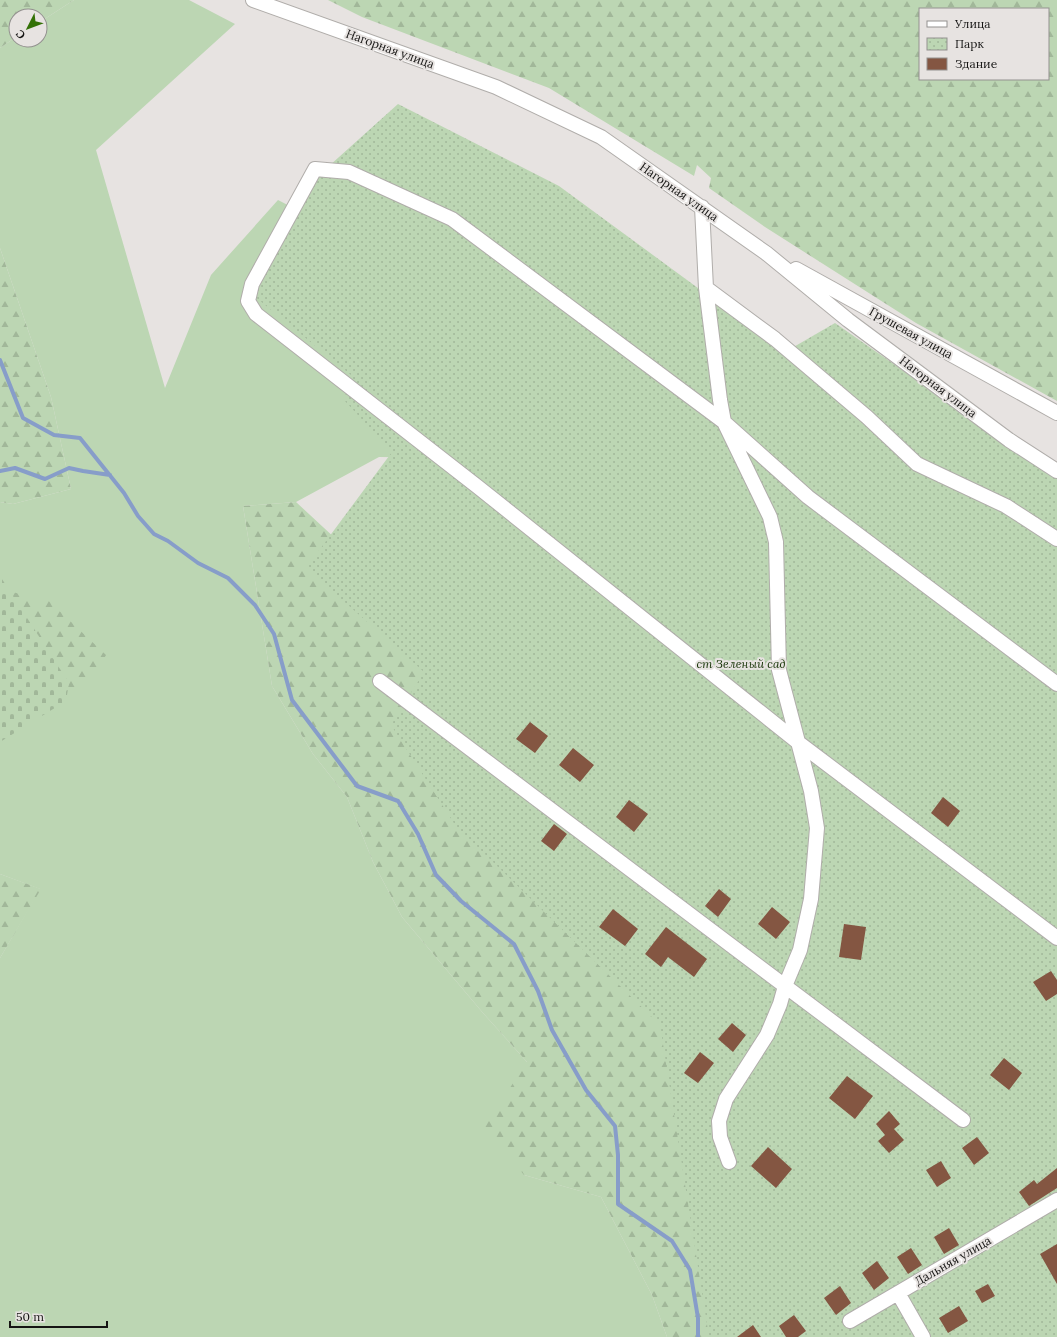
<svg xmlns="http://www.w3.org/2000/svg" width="1057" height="1337" viewBox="0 0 1057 1337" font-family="Lora,serif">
<defs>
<pattern id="forest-firs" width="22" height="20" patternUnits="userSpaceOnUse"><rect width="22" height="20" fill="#bcd6b3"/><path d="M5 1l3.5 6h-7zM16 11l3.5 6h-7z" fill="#a1b799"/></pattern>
<pattern id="cemetery-stones" width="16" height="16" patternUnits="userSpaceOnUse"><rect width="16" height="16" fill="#bcd6b3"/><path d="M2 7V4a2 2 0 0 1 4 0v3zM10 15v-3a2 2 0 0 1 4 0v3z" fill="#a1b799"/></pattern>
<pattern id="park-dots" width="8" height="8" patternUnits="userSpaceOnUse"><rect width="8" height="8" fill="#bcd6b3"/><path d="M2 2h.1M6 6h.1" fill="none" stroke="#a1b799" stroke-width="1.8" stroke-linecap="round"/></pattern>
</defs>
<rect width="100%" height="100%" fill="#e7e3e1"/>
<!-- grass -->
<path fill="#bcd6b3" d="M 74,0 L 189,0 L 235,24 L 96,150 L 165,388 L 211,275 L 278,200 L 348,236 L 462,458 L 379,457 L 296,502 L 243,506 L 272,686 L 313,754 L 347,797 L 373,862 L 402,917 L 483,1013 L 527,1062 L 524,1175 L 601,1197 L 652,1295 L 667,1337 L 0,1337 L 0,958 L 40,889 L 0,874 L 0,502 L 13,504 L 71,489 L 51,397 L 0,248 L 0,48 L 16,37 L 16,40 L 40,40 L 40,22 Z"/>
<!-- forest -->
<path fill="url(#forest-firs)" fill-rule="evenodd" d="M 0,0 L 74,0 L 40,22 L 40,16 L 16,16 L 16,37 L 0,48 Z
M 328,0 L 1057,0 L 1057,401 L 916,323 L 765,227 L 709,188 L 711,178 L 697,165 L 694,176 L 549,88 L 362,17 ZM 920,9 L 1048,9 L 1048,79 L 920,79 Z
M 0,248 L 51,397 L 71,489 L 13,504 L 0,502 Z
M 296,502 L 378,578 L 699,1026 L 728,1337 L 667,1337 L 652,1295 L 601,1197 L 524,1175 L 484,1127 L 527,1062 L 483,1013 L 402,917 L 373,862 L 347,797 L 313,754 L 272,686 L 243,506 Z
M 0,589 L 49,601 L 106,655 L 88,688 L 0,705 Z
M 0,874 L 41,889 L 0,958 Z"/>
<!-- cemetery -->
<path fill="url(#cemetery-stones)" d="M 0,576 L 69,683 L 66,701 L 0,742 Z"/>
<!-- park -->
<path fill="url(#park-dots)" d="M 398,104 L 559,186 L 785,352 L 835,323 L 1057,478 L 1057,1337 L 709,1337 L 660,1025 L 455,825 L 391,725 L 424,672 L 306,568 L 392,452 L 344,400 L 351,375 L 254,296 L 319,175 Z"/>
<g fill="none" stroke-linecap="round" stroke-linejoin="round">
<!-- stream -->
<path stroke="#879dc9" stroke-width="4" d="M 0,360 L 23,418 L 54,435 L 80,438 L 124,493 L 138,516 L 154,534 L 168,541 L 198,563 L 228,578 L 255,605 L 274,634 L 292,700 L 357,786 L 398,801 L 418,834 L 436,875 L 461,901 L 514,944 L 538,991 L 552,1030 L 586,1090 L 615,1126 L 618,1155 L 618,1204 L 672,1241 L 690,1270 L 698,1318 L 698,1337
M 0,471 L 15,468 L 45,479 L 69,468 L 83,471 L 110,475"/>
</g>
<!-- building -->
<path fill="#845642" d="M 530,722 L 548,736 L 535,753 L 516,739 Z
M 573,748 L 594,765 L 580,782 L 559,765 Z
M 943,797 L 960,811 L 948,827 L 931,813 Z
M 629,800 L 648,814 L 634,832 L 616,817 Z
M 554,824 L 567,834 L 554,851 L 541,841 Z
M 719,889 L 731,899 L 718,917 L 705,906 Z
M 772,907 L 790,922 L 776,939 L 758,924 Z
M 613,909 L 638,929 L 625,946 L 599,927 Z
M 844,924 L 866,927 L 861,960 L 839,957 Z
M 666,927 L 707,959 L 694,977 L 668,957 L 661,967 L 645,954 Z
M 1051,971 L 1057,980 L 1057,994 L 1046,1001 L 1033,982 Z
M 732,1023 L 746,1035 L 733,1052 L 718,1039 Z
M 700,1052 L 714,1063 L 698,1083 L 684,1073 Z
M 1004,1058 L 1022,1073 L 1009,1090 L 990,1075 Z
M 847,1076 L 873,1096 L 855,1119 L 829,1098 Z
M 889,1111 L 900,1124 L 894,1129 L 904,1140 L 889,1153 L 878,1141 L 885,1135 L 876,1124 Z
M 977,1137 L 989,1153 L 974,1165 L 962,1148 Z
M 768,1147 L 792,1169 L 776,1188 L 751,1166 Z
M 941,1161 L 951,1178 L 937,1187 L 926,1170 Z
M 1057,1168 L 1057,1188 L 1029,1206 L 1019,1192 L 1034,1180 L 1037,1184 Z
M 949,1228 L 959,1245 L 944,1254 L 934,1237 Z
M 1057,1244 L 1057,1284 L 1040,1254 Z
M 911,1248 L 922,1265 L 908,1274 L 897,1257 Z
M 877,1261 L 889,1278 L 874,1290 L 862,1273 Z
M 988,1284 L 995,1296 L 982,1303 L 975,1291 Z
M 840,1286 L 851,1303 L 836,1315 L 824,1298 Z
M 959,1306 L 968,1321 L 948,1333 L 939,1318 Z
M 794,1315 L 806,1331 L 798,1337 L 786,1337 L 779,1326 Z
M 753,1325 L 761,1337 L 737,1337 Z"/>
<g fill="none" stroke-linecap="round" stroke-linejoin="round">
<defs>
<path id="minor" d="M 253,0 L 496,87 L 601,137 L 766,253 L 848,320 L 1009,440 L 1057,471
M 702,207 L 706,288 L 720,400 L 724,422 L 770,517 L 776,542 L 779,670 L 811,791 L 817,828 L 811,899 L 800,950 L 785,986 L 780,1004 L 767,1035 L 726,1099 L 719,1121 L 720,1137 L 729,1162
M 796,269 L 1057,413
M 706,288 L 775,339 L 867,417 L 917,464 L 1006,506 L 1057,539
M 380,681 L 963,1120
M 1057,684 L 808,497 L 724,422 L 452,219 L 349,172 L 315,169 L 252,284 L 248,301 L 256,314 L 478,487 L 799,743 L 1057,938
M 898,1293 L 923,1337
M 850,1321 L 1057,1200"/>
</defs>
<!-- minor casing -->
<use href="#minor" stroke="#b0adaa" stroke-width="16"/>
<!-- minor -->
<use href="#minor" stroke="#fff" stroke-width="14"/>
</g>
<g text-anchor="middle" stroke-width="4" stroke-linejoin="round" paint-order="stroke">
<!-- street labels -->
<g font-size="12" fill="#161514" stroke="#e7e3e1">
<text transform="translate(390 49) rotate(20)" y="4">Нагорная улица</text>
<text transform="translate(679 192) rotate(35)" y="4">Нагорная улица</text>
<text transform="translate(911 333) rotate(29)" y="4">Грушевая улица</text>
<text transform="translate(938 387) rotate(37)" y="4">Нагорная улица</text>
<text transform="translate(953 1261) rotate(-30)" y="4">Дальняя улица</text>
</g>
<!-- park labels -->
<g font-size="12" font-style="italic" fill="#153305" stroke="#e7e3e1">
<text x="741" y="668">ст Зеленый сад</text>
</g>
</g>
<!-- legend -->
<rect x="919" y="8" width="130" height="72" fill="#e7e3e1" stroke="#93918f"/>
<rect x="927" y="21" width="20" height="6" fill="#ffffff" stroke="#93918f"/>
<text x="955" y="28" font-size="12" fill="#161514">Улица</text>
<rect x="927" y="38" width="20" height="12" fill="url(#park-dots)" stroke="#93918f"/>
<text x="955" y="48" font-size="12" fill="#161514">Парк</text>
<rect x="927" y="58" width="20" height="12" fill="#845642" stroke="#93918f"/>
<text x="955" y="68" font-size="12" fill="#161514">Здание</text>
<!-- north arrow -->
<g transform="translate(28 28) rotate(228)"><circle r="19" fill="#e7e3e1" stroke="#93918f"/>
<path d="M0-3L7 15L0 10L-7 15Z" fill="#337106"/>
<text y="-6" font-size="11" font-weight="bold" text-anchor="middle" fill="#161514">С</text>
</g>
<!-- scale -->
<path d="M10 1321v6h97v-6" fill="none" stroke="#161514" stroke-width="2"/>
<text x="16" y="1321" font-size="12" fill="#161514" stroke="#e7e3e1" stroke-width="3" paint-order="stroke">50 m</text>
</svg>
